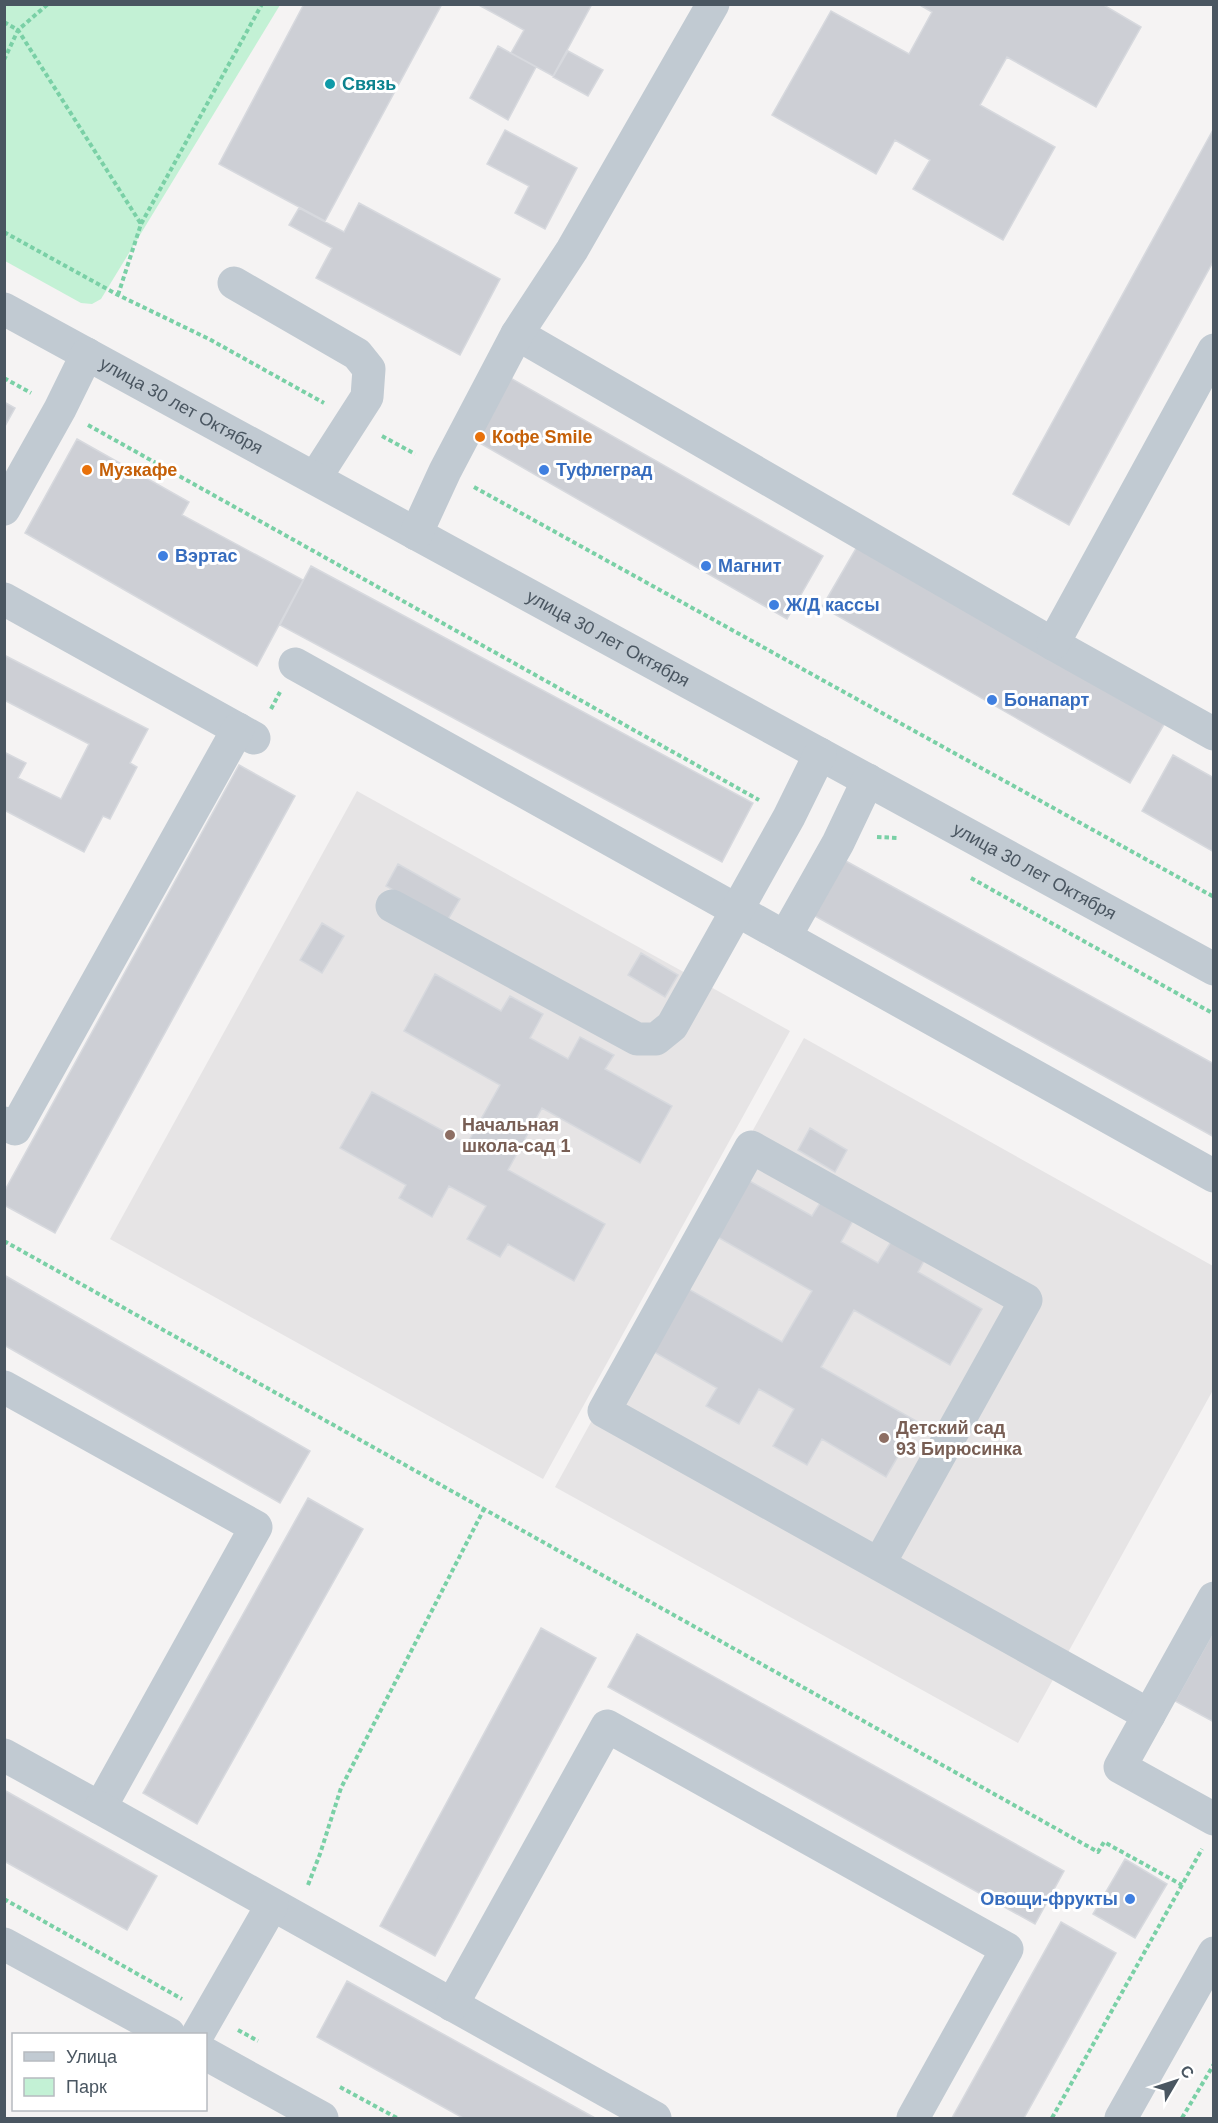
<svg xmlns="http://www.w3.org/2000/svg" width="1218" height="2123" viewBox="0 0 1218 2123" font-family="Arial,sans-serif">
<rect width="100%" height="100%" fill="#f5f3f3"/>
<!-- education -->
<path fill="#e6e4e5" d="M 357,791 L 790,1031 L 543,1479 L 110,1239 Z
M 804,1038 L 1213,1266 L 1213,1390 L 1018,1743 L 555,1487 Z"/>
<!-- green -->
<path fill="#c3f1d5" d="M 5,4 L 280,5 L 101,299 L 92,304 L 81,303 L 5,261 Z"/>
<!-- building -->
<path fill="#cdcfd5" stroke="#d7d9de" stroke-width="1.5" d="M 304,4 L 442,4 L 325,221 L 219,164 Z
M 477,4 L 592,4 L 553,76 L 511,53 L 524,30 Z
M 918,4 L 1102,4 L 1141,27 L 1096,107 L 1007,57 L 980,105 L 1055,147 L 1003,240 L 913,189 L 930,160 L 895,140 L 876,174 L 772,115 L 831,11 L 909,54 L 932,12 Z
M 498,46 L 536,67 L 508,120 L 470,98 Z
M 568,51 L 603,70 L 588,96 L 553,77 Z
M 1214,128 L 1214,260 L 1069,525 L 1013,494 Z
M 505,130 L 577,168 L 545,229 L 515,213 L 529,186 L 487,164 Z
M 359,203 L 500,279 L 460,355 L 316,278 L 332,248 L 289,225 L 299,208 L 344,232 Z
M 507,376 L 823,556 L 787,619 L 471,438 Z
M 4,402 L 15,408 L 4,428 Z
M 77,439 L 189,502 L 182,515 L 303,580 L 257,666 L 25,533 Z
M 858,545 L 1166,721 L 1130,783 L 822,607 Z
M 311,566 L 753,803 L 722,862 L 280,625 Z
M 4,655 L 148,729 L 130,763 L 137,767 L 110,819 L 103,816 L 84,852 L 4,810 L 4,752 L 26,763 L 18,778 L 61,799 L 89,744 L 4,700 Z
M 1173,755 L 1214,778 L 1214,852 L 1142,811 Z
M 239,765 L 295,796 L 55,1233 L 4,1205 L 4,1192 Z
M 844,860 L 1214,1064 L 1214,1137 L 813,915 Z
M 398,864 L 460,899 L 447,921 L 386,886 Z
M 322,923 L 344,936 L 322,973 L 300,960 Z
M 641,953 L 678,975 L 665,997 L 628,975 Z
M 435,974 L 501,1011 L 510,996 L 543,1014 L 530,1038 L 568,1059 L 580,1037 L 614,1055 L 605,1069 L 672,1106 L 640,1163 L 542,1108 L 508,1170 L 605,1224 L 574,1281 L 508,1244 L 500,1257 L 467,1239 L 486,1206 L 449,1186 L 432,1217 L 399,1198 L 406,1185 L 340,1148 L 372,1092 L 467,1144 L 500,1085 L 404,1031 Z
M 810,1128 L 847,1150 L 835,1172 L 798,1150 Z
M 746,1179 L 812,1216 L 823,1198 L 855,1217 L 841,1242 L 878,1263 L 892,1240 L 925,1259 L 918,1272 L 982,1309 L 950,1365 L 854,1310 L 821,1367 L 918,1422 L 886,1477 L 822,1439 L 807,1465 L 773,1446 L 794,1409 L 759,1389 L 739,1424 L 706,1406 L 717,1388 L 649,1349 L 685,1287 L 782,1342 L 812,1291 L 714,1235 Z
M 4,1275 L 310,1451 L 280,1503 L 4,1345 Z
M 308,1498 L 363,1529 L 197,1824 L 143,1793 Z
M 541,1628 L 596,1658 L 435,1956 L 380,1926 Z
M 1214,1631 L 1214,1722 L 1175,1701 Z
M 637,1634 L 1064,1871 L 1035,1924 L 608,1687 Z
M 4,1790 L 157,1876 L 127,1930 L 4,1861 Z
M 1125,1859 L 1167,1884 L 1135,1938 L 1093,1914 Z
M 1061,1922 L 1116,1953 L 1024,2118 L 952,2118 Z
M 347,1981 L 595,2118 L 463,2118 L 317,2037 Z"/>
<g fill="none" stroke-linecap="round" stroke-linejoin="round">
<!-- path -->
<path stroke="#7ad0a6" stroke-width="4" stroke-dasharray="4.5 3" stroke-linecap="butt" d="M 4,22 L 18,30 L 141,224
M 4,60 L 18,30 L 48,4
M 4,232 L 118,295 L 209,339 L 324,403
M 118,295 L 141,224 L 262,4
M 4,378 L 31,393
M 88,425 L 759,800
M 382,436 L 415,454
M 474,487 L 1214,897
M 271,709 L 280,692
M 877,837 L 899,838
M 971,878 L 1214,1014
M 4,1241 L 1098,1852 L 1104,1842 L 1182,1885
M 308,1885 L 320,1854 L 341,1788 L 484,1509
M 4,1899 L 182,1999
M 238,2030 L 258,2041
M 340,2087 L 397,2118
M 1052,2118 L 1202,1849
M 1182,2118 L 1214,2064"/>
<!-- minor -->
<g stroke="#c1cad2" stroke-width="33">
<path d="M 234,283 L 357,354 L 369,369 L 367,397 L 315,478"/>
<path id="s1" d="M 4,309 L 1214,969"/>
<path d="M 517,334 L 1053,644 L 1214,734"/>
<path d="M 4,509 L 60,409 L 87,354"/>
<path d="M 416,534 L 445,471 L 517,334 L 572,250 L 713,4"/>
<path d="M 4,599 L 254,738"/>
<path d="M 1053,644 L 1214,350"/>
<path d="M 295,664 L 1214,1176"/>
<path d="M 392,906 L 637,1039 L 656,1039 L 672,1026 L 789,817 L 820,754"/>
<path d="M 785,937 L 838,843 L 868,780"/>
<path d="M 4,1123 L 15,1129 L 238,729"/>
<path d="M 4,1387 L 256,1527 L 100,1808 L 4,1755"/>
<path d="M 879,1564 L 1026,1300 L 751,1147 L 604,1411 L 1149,1715"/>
<path d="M 1214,1598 L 1120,1767 L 1214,1819"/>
<path d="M 100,1808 L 655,2118"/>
<path d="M 4,1944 L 169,2034"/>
<path d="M 452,2005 L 607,1726 L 1007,1949 L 913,2118"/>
<path d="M 198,2034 L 272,1905"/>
<path d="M 206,2054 L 322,2118"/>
<path d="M 1121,2118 L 1214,1953"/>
</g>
</g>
<!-- markers -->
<circle fill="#0f9aa8" stroke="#fff" stroke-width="2" cx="330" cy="84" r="6"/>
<g fill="#e8710a" stroke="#fff" stroke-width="2">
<circle cx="480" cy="437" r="6"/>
<circle cx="87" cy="470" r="6"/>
</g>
<g fill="#3f7fe0" stroke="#fff" stroke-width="2">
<circle cx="544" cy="470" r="6"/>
<circle cx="163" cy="556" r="6"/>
<circle cx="706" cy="566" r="6"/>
<circle cx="774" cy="605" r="6"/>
<circle cx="992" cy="700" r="6"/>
<circle cx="1130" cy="1899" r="6"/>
</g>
<g fill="#8d6e63" stroke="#fff" stroke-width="2">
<circle cx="450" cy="1135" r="6"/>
<circle cx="884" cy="1438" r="6"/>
</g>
<g text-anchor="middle" stroke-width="6" stroke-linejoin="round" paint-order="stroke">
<!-- culture labels -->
<g font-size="18" font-weight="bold" fill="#0d838f" stroke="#fff" text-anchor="start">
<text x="342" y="90">Связь</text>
</g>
<!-- street labels -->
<g font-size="18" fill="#4a5661" stroke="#fff">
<text dy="6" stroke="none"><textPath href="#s1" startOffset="202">улица 30 лет Октября</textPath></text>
<text dy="6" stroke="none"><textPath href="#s1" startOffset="688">улица 30 лет Октября</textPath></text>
<text dy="6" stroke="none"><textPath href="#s1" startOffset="1174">улица 30 лет Октября</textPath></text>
</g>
<!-- food labels -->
<g font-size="18" font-weight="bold" fill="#c56008" stroke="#fff" text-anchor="start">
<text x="492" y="443">Кофе Smile</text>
<text x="99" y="476">Музкафе</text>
</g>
<!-- shop labels -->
<g font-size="18" font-weight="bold" fill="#366cbe" stroke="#fff" text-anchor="start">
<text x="556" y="476">Туфлеград</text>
<text x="175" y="562">Вэртас</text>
<text x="718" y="572">Магнит</text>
<text x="786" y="611">Ж/Д кассы</text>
<text x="1004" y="706">Бонапарт</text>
<text x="1118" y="1905" text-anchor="end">Овощи-фрукты</text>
</g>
<!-- education labels -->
<g font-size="18" font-weight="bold" fill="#785e54" stroke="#fff" text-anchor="start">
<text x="462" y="1131">Начальная<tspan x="462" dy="21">школа-сад 1</tspan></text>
<text x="896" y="1434">Детский сад<tspan x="896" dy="21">93 Бирюсинка</tspan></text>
</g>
</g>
<!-- border -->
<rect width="1218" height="2123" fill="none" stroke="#4a5661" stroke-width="12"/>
<!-- legend -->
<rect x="12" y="2033" width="195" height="78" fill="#ffffff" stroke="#b7bbc0" stroke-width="1.5"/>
<rect x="24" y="2052" width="30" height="9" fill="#c1cad2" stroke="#b7bbc0" stroke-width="1.5"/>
<text x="66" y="2063" font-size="18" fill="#4a5661">Улица</text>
<rect x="24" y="2078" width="30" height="18" fill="#c3f1d5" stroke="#b7bbc0" stroke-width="1.5"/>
<text x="66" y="2093" font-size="18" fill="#4a5661">Парк</text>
<!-- north arrow -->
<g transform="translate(1176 2081) rotate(51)" stroke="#ffffff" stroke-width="4.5" paint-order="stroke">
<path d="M0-4.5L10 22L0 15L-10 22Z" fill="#4a5661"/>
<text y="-9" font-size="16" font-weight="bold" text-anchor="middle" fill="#4a5661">С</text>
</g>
</svg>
